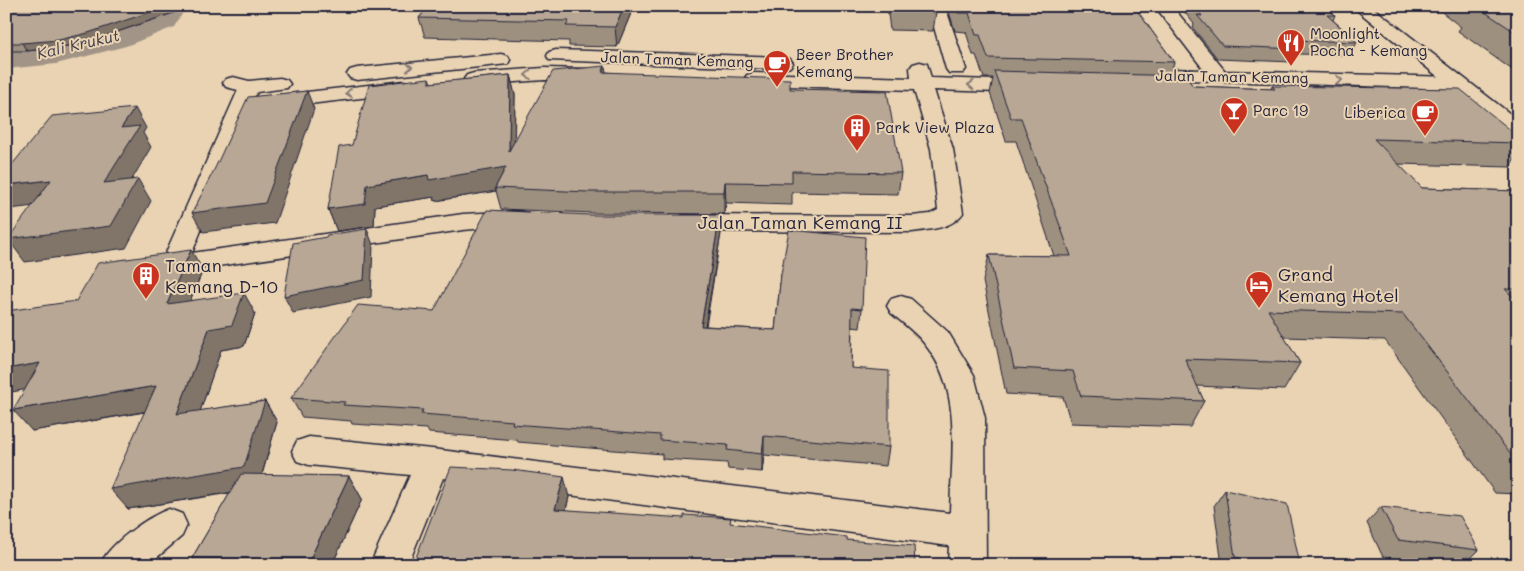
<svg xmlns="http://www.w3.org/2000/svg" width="1524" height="571" viewBox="0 0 1524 571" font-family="Mali,sans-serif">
<rect width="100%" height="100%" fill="#e9d3b2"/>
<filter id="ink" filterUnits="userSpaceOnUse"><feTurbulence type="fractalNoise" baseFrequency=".02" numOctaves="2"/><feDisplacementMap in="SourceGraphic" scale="10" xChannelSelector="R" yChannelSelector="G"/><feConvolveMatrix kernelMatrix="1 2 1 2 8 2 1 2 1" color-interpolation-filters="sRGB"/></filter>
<g filter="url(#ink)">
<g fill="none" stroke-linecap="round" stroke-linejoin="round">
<!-- river -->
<path fill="#a29487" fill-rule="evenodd" d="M 152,6 L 187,6 L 174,27 L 126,46 L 56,64 L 6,69 L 6,45 L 56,40 L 100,30 L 148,11 Z"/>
<defs>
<path id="street" d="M 928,6 L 945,6 L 966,69 L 963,73 L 949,73 L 946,69 Z
M 1155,6 L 1172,6 L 1225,71 L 1454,77 L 1461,79 L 1464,83 L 1461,87 L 1454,89 L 1126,78 L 1123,74 L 1126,70 L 1133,68 L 1204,70 Z
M 556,50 L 783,57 L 790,59 L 793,63 L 790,67 L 783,69 L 549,60 L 547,56 L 549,52 Z
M 501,54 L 508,56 L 510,60 L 508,64 L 357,80 L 350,78 L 347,74 L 350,70 L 357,68 Z
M 920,62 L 927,64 L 931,78 L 1028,81 L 1035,83 L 1038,87 L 1035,91 L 1028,93 L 934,90 L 953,149 L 963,213 C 952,229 930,229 912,232 L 684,231 L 675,228 L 671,223 L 675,218 L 684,215 L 912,216 L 930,214 L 938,210 L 931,149 L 914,90 L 754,85 L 747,83 L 744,79 L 747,75 L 754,73 L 911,78 L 910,68 L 913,64 Z
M 544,68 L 588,69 L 595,71 L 598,75 L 595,79 L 588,81 L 544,80 L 474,85 L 467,83 L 464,79 L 467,75 L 474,73 Z
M 233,77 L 249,81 L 280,78 L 287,80 L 290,84 L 287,88 L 257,92 L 254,98 L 404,81 L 411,83 L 414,87 L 411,91 L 404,93 L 249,111 L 192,253 L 463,214 L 519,211 L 528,213 L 531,218 L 528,223 L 519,225 L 463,230 L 191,270 L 172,267 L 164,257 L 238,90 L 226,87 L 223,83 L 226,79 Z
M 901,296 L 911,299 L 948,332 L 974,375 L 985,418 L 986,565 L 948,565 L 949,546 L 443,478 L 408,565 L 370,565 L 410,475 L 309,465 L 297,461 L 292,451 L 297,441 L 309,437 L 432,449 L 950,513 C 951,459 963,393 927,347 C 918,334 903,323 891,313 L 887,306 L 891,299 Z
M 169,509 L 182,514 L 187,525 L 182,536 L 148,565 L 100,565 C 109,544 147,517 169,509 Z"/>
<path id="secondary" d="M 1352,6 L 1371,6 L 1518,120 L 1518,137 L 1510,136 Z"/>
</defs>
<!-- street casing -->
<use href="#street" stroke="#22223b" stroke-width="3"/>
<!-- secondary casing -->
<use href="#secondary" stroke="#22223b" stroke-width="3"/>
<!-- street -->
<use href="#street" fill="#e9d3b2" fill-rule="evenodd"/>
<!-- secondary -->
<use href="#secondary" fill="#e9d3b2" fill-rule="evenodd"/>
</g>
<!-- wall -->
<path fill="#9d907f" stroke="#22223b" d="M 13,6 L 191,6 L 191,7 L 93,40 L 63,47 L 27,51 L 6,51 L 6,10 L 9,10 Z
M 429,6 L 634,6 L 617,47 L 569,46 L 569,41 L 425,37 L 419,18 Z
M 887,6 L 934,6 L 936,12 L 933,31 L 890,30 Z
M 947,6 L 1134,6 L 1174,62 L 1170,76 L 1193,86 L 1271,89 L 1272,86 L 1518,136 L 1518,155 L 1510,167 L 1398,164 L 1422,188 L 1518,191 L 1518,494 L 1495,493 L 1385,340 L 1284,337 L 1300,363 L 1284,390 L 1197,386 L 1204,401 L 1190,427 L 1071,423 L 1063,397 L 1006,394 L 983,281 L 989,255 L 1054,256 L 1016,141 L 1006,141 L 990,93 L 993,78 L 984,78 L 976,55 L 973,55 L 966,32 L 955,31 Z
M 1180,6 L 1325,6 L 1335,15 L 1333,20 L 1357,42 L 1351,55 L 1296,54 L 1292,62 L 1218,59 L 1193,28 L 1194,24 Z
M 1434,6 L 1518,6 L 1518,74 L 1458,31 L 1461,27 Z
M 606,72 L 790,89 L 901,173 L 898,194 L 792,192 L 792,205 L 726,203 L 724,214 L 593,213 L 501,209 L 496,191 L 435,201 L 434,197 L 375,206 L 374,226 L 337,231 L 328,209 L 352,145 L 429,78 L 431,83 L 510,75 L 515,95 L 514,142 Z
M 721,233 L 706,326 L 775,330 L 781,274 L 862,309 L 860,328 L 852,327 L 851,368 L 889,447 L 886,466 L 764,455 L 762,472 L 728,469 L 727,463 L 662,459 L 662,454 L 518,442 L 517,440 L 429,433 L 427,429 L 352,424 L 351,421 L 302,417 L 291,398 L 434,311 Z
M 203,270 L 190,300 L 255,313 L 244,346 L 221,350 L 200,411 L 265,401 L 277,422 L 262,475 L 349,476 L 362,499 L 332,565 L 198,565 L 192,558 L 230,493 L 128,509 L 145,412 L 32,431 L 25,390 L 76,301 Z
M 1225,490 L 1300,565 L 1222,565 L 1214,506 Z
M 569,497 L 566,510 L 731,524 L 847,540 L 915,565 L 413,565 Z
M 1381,507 L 1479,550 L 1464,565 L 1451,565 L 1383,557 L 1367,523 Z"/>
<!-- shaded-wall -->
<path fill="#807568" stroke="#22223b" d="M 168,6 L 191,7 L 93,40 L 63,47 L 27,51 L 22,43 Z
M 624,6 L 634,6 L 617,47 L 615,27 Z
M 605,66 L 608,85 L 602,72 Z
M 510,75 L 515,95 L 514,172 L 509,151 Z
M 307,91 L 314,109 L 275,223 L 203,232 L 192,213 Z
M 135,108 L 146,128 L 143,133 L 151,147 L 117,205 L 104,183 L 121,128 Z
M 506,167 L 495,188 L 496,191 L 435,201 L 434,197 L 375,206 L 374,226 L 337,231 L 328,209 L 367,185 L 428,175 Z
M 138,179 L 151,201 L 126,248 L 25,262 L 8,239 Z
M 51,180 L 66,202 L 10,209 L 6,203 L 6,185 Z
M 725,182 L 726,203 L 724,214 L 724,192 Z
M 720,215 L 721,233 L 702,344 L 701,326 Z
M 367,229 L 373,245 L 371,297 L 293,313 L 284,296 Z
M 191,250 L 203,270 L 180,325 L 167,304 Z
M 244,293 L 255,313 L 244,346 L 221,350 L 192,435 L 177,414 L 209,329 Z
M 40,363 L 57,384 L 6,393 L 6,369 Z
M 156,386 L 171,407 L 32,431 L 13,410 Z
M 265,401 L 277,422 L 258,488 L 128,509 L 110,489 Z
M 764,436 L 764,455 L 762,472 L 762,454 Z
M 349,476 L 362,499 L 332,565 L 314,565 L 310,559 Z
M 564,477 L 569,497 L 561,529 L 555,509 Z"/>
<!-- building -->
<path fill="#b7a794" stroke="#22223b" d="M 13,6 L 168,6 L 88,33 L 59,40 L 22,43 L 6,43 L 6,10 L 9,10 Z
M 429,6 L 624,6 L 615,27 L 566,26 L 569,21 L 419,18 Z
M 891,6 L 934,6 L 936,12 L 892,11 Z
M 956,6 L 1134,6 L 1174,62 L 988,58 L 980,35 L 976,35 L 969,13 L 958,13 Z
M 1195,6 L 1325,6 L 1335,15 L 1327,15 L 1357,42 L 1290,40 L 1299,49 L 1223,46 L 1197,15 L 1202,16 Z
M 1476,6 L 1518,6 L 1518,34 Z
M 605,66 L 602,72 L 790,79 L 790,89 L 887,91 L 901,173 L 792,171 L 792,183 L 725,182 L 724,192 L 589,192 L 495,188 L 506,167 L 429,180 L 428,175 L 367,185 L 365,204 L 328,209 L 339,147 L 352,145 L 369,85 L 429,78 L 429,83 L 510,75 L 509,151 L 553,71 Z
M 994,71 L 1186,76 L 1193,86 L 1275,89 L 1272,86 L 1460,89 L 1518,136 L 1518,143 L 1374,139 L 1422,188 L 1518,191 L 1518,289 L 1505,289 L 1518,302 L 1518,464 L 1403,314 L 1268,310 L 1300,363 L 1185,359 L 1204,401 L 1081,396 L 1073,371 L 1014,368 L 989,255 L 1071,256 L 1021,118 L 1011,118 Z
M 307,91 L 265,203 L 192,213 L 216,166 L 248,97 Z
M 135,108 L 121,128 L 140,126 L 104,183 L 138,179 L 111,226 L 8,239 L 51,180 L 6,185 L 6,172 L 52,116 Z
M 487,210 L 590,215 L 720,215 L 701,326 L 775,330 L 781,274 L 789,230 L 865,237 L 862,309 L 852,308 L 851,368 L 889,371 L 889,447 L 764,436 L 762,454 L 727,450 L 728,445 L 660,440 L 660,435 L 512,424 L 513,421 L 421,414 L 423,410 L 343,405 L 345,402 L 291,398 L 358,305 L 434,311 Z
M 367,229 L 364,280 L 284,296 L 293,243 L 326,237 L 327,235 Z
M 191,250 L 167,304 L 244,293 L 232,325 L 209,329 L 177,414 L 265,401 L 244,467 L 110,489 L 156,386 L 13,410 L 40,363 L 6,369 L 6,311 L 76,301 L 98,263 Z
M 451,467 L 512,470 L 564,477 L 555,509 L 684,518 L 684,515 L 731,518 L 730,523 L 847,537 L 847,540 L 914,546 L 915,565 L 591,565 L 541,561 L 540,565 L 413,565 Z
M 241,474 L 349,476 L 310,559 L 192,558 Z
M 1225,490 L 1287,504 L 1300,565 L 1266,565 L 1235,557 Z
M 1381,507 L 1460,516 L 1479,550 L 1398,540 Z"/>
<!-- one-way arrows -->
<defs><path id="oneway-chevron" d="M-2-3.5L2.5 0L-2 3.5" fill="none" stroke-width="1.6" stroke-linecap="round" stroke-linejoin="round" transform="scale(1.25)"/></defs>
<g stroke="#867a76">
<use href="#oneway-chevron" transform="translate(409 67) rotate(-5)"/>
<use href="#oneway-chevron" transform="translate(528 75) rotate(177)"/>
<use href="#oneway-chevron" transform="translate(1339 80) rotate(1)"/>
<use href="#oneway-chevron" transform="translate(971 85) rotate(-178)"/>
<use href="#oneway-chevron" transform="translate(349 93) rotate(174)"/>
</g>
</g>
<!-- icons -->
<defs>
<symbol id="restaurant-pin" viewBox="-11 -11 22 30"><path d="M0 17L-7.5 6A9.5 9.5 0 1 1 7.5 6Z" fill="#c8321e" stroke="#e9d3b2"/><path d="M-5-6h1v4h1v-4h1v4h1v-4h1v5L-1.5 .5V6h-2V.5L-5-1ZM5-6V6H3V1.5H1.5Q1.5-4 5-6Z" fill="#fff"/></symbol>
<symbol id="cafe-pin" viewBox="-11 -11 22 30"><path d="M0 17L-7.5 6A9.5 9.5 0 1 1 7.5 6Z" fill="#c8321e" stroke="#e9d3b2"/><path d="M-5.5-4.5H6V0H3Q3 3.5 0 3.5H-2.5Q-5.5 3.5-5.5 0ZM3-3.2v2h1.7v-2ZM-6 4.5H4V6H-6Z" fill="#fff"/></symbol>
<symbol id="bar-pin" viewBox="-11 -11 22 30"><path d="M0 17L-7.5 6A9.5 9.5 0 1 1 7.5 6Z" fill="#c8321e" stroke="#e9d3b2"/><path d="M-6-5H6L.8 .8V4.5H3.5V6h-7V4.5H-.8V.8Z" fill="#fff"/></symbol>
<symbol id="building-pin" viewBox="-11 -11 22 30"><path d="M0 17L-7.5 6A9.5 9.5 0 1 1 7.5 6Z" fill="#c8321e" stroke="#e9d3b2"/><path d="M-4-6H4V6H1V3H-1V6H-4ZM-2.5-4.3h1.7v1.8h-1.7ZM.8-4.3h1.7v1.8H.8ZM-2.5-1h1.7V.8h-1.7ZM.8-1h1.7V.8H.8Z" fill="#fff"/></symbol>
<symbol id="hotel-pin" viewBox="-11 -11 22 30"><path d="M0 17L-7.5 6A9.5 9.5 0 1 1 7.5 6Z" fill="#c8321e" stroke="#e9d3b2"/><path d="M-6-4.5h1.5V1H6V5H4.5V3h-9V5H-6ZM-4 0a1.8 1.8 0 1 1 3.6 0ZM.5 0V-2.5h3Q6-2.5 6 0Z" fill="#fff"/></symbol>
</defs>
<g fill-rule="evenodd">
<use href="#restaurant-pin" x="1275" y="27" width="32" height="43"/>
<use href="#cafe-pin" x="761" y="48" width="32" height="43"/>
<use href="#bar-pin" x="1218" y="95" width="32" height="43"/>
<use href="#cafe-pin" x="1409" y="97" width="32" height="43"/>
<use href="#building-pin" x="841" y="112" width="32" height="43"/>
<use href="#building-pin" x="130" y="260" width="32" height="43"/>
<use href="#hotel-pin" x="1243" y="269" width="32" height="43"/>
</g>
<g text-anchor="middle" stroke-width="4" stroke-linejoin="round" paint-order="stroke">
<!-- far-poi labels -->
<g font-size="15" fill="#22223b" stroke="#e9d3b2" text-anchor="start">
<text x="1310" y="39">Moonlight<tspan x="1310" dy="17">Pocha - Kemang</tspan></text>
<text x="796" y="60">Beer Brother<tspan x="796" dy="17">Kemang</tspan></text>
<text x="1253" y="116">Parc 19</text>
<text x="1406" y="118" text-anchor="end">Liberica</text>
<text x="876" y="133">Park View Plaza</text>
</g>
<!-- far-street labels -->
<g font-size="15" fill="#22223b" stroke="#e9d3b2">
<text transform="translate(677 60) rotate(2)" y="5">Jalan Taman Kemang</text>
<text transform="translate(1232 77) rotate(1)" y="5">Jalan Taman Kemang</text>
</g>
<!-- far-water labels -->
<g font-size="16" font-style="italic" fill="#423e4e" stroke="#e9d3b2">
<text transform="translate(78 44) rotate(-13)" y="6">Kali Krukut</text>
</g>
<!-- street labels -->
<g font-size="18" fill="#22223b" stroke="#e9d3b2">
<text x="800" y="229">Jalan Taman Kemang II</text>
</g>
<!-- poi labels -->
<g font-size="18" fill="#22223b" stroke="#e9d3b2" text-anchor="start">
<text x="165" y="272">Taman<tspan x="165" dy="21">Kemang D-10</tspan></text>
<text x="1278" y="281">Grand<tspan x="1278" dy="21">Kemang Hotel</tspan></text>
</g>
</g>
<!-- margin -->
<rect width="1524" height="571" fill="none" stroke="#e9d3b2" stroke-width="25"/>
<rect x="12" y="12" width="1499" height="546" fill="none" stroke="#22223b" stroke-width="2" filter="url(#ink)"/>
</svg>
